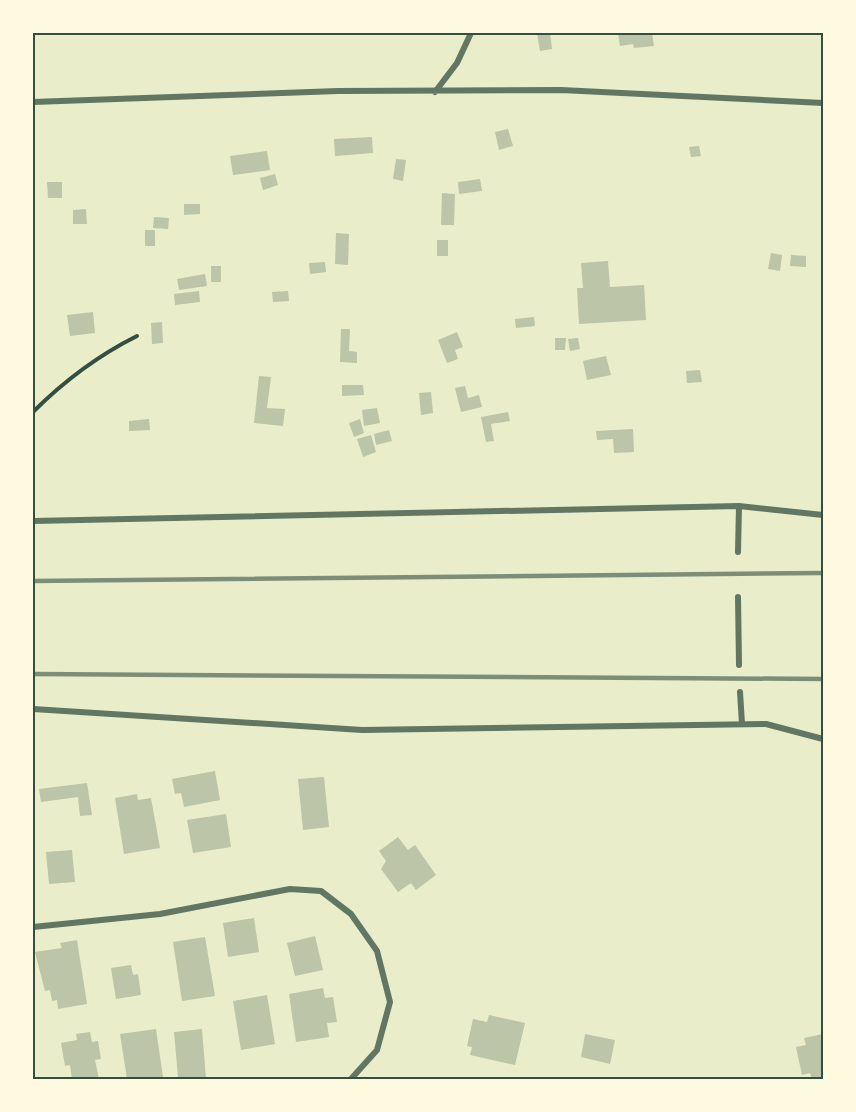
<svg xmlns="http://www.w3.org/2000/svg" width="856" height="1112" viewBox="0 0 856 1112" font-family="'Times New Roman',serif">
<rect width="100%" height="100%" fill="#e9edc9"/>
<!-- building -->
<path fill="#bcc5a7" d="M 537,33 L 550,33 L 552,49 L 540,51 Z
M 618,33 L 652,33 L 654,46 L 634,48 L 633,44 L 620,46 Z
M 508,129 L 513,146 L 499,150 L 495,132 Z
M 372,137 L 373,153 L 335,156 L 334,139 Z
M 699,146 L 701,156 L 691,157 L 689,147 Z
M 267,151 L 270,170 L 233,175 L 230,156 Z
M 396,159 L 406,160 L 403,181 L 393,179 Z
M 275,174 L 278,185 L 263,190 L 260,178 Z
M 480,179 L 482,191 L 459,194 L 458,182 Z
M 47,182 L 62,182 L 62,198 L 48,198 Z
M 442,193 L 455,194 L 454,225 L 441,225 Z
M 184,204 L 200,204 L 200,214 L 184,215 Z
M 86,209 L 87,224 L 73,224 L 73,210 Z
M 154,217 L 169,218 L 168,229 L 153,228 Z
M 145,230 L 155,230 L 155,246 L 145,246 Z
M 336,233 L 349,234 L 348,265 L 335,264 Z
M 437,240 L 448,240 L 448,256 L 437,256 Z
M 771,253 L 782,255 L 780,271 L 768,269 Z
M 791,255 L 806,256 L 806,267 L 790,266 Z
M 608,261 L 610,287 L 644,285 L 646,320 L 579,324 L 577,288 L 583,288 L 581,263 Z
M 325,262 L 326,272 L 310,274 L 309,263 Z
M 211,266 L 221,266 L 221,282 L 211,282 Z
M 205,274 L 207,286 L 179,290 L 177,279 Z
M 199,291 L 200,302 L 175,305 L 174,294 Z
M 288,291 L 289,301 L 273,302 L 272,292 Z
M 93,312 L 95,333 L 70,336 L 67,315 Z
M 534,317 L 535,326 L 516,328 L 515,319 Z
M 162,322 L 163,343 L 152,344 L 151,323 Z
M 341,329 L 350,329 L 349,351 L 357,352 L 357,363 L 340,362 Z
M 457,332 L 463,347 L 455,350 L 458,359 L 447,363 L 438,340 Z
M 555,338 L 566,338 L 565,350 L 555,350 Z
M 578,338 L 580,349 L 570,351 L 568,339 Z
M 606,356 L 611,375 L 587,380 L 583,361 Z
M 700,370 L 702,382 L 687,383 L 686,371 Z
M 259,376 L 271,377 L 267,408 L 285,409 L 283,426 L 254,423 Z
M 342,385 L 363,385 L 364,395 L 342,396 Z
M 465,386 L 468,398 L 479,395 L 482,407 L 461,412 L 455,388 Z
M 431,392 L 433,413 L 421,415 L 419,393 Z
M 377,408 L 380,423 L 364,426 L 362,410 Z
M 508,412 L 510,421 L 491,424 L 494,441 L 486,442 L 481,417 Z
M 149,419 L 150,430 L 129,431 L 129,421 Z
M 360,419 L 364,433 L 354,437 L 349,423 Z
M 633,429 L 634,452 L 614,453 L 613,439 L 597,440 L 596,431 Z
M 389,430 L 392,441 L 376,445 L 374,434 Z
M 371,435 L 376,452 L 363,457 L 357,439 Z
M 215,771 L 220,800 L 184,807 L 181,793 L 175,794 L 172,779 Z
M 324,777 L 329,827 L 303,830 L 298,779 Z
M 87,783 L 92,815 L 80,816 L 78,797 L 41,802 L 39,789 Z
M 137,794 L 138,800 L 151,798 L 160,848 L 124,854 L 115,798 Z
M 226,814 L 231,847 L 193,853 L 187,820 Z
M 398,837 L 408,850 L 415,845 L 436,875 L 416,890 L 411,883 L 398,892 L 381,869 L 386,861 L 379,851 Z
M 72,850 L 75,882 L 49,884 L 46,852 Z
M 254,918 L 259,952 L 228,957 L 223,923 Z
M 315,936 L 323,970 L 295,976 L 287,943 Z
M 205,937 L 215,996 L 182,1001 L 173,942 Z
M 77,940 L 87,1004 L 58,1009 L 57,1000 L 52,1001 L 50,990 L 45,991 L 35,952 L 62,948 L 60,943 Z
M 131,965 L 133,975 L 138,974 L 141,995 L 116,999 L 111,968 Z
M 323,988 L 325,998 L 333,997 L 337,1022 L 327,1023 L 329,1037 L 296,1042 L 289,994 Z
M 267,995 L 275,1044 L 241,1050 L 233,1001 Z
M 489,1015 L 525,1023 L 515,1065 L 470,1055 L 472,1047 L 467,1046 L 473,1019 L 487,1022 Z
M 156,1029 L 163,1077 L 127,1079 L 120,1034 Z
M 202,1029 L 206,1079 L 178,1077 L 174,1032 Z
M 90,1032 L 92,1042 L 98,1041 L 101,1059 L 95,1060 L 99,1079 L 72,1079 L 70,1065 L 65,1066 L 61,1043 L 77,1040 L 76,1034 Z
M 585,1034 L 615,1040 L 610,1064 L 581,1057 Z
M 823,1034 L 823,1079 L 812,1079 L 810,1073 L 802,1075 L 796,1047 L 806,1045 L 804,1038 Z"/>
<g fill="none" stroke-linecap="round" stroke-linejoin="round">
<!-- path -->
<path stroke="#344e41" stroke-width="4" d="M 33,412 C 65,380 97,356 137,336"/>
<!-- minor -->
<path stroke="#617663" stroke-width="6" d="M 435,92 L 457,63 L 471,33
M 33,102 L 338,91 L 561,90 L 823,103
M 33,521 L 739,506 L 823,515
M 738,552 L 739,506
M 738,597 L 739,665
M 740,692 L 742,724
M 33,709 L 362,730 L 766,724 L 823,739
M 33,927 L 160,914 L 290,889 L 321,891 L 351,914 L 377,951 L 390,1002 L 377,1050 L 351,1079"/>
<!-- rail -->
<path stroke="#7c8e77" stroke-width="4.5" d="M 33,581 L 823,573
M 33,674 L 823,679"/>
</g>
<!-- border -->
<rect width="856" height="1112" fill="none" stroke="#fefae0" stroke-width="69"/>
<rect x="34" y="34" width="788" height="1044" fill="none" stroke="#344e41" stroke-width="2"/>
</svg>
